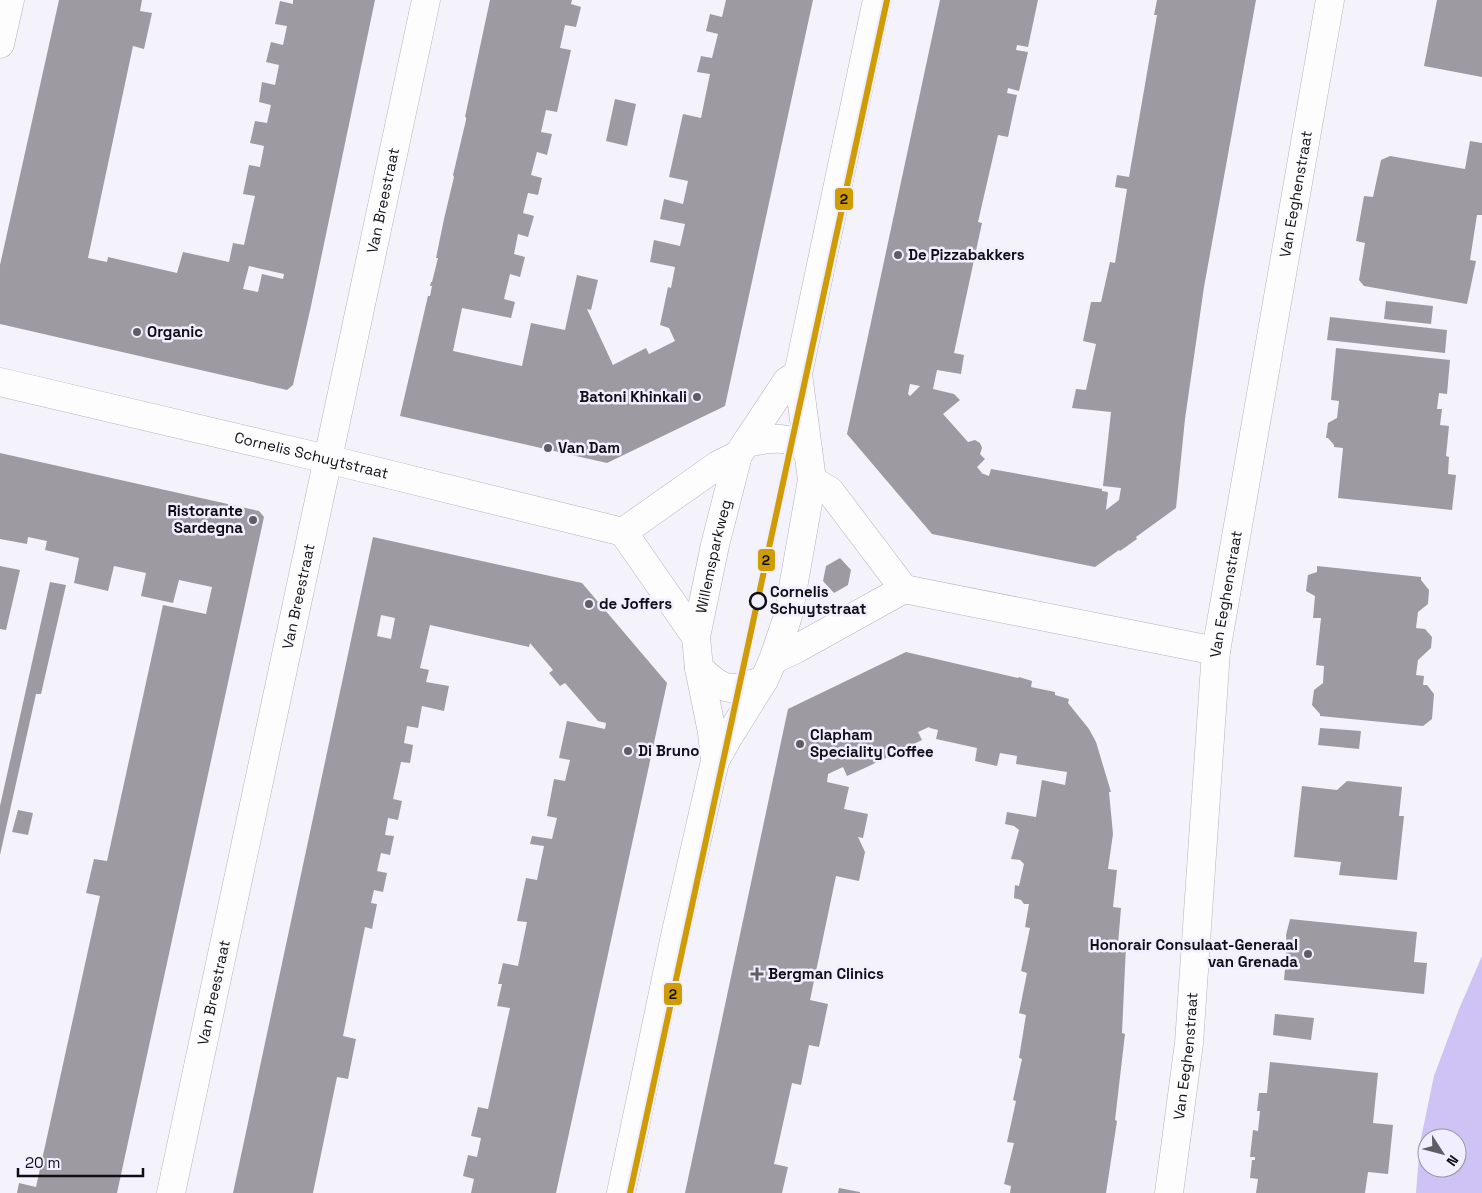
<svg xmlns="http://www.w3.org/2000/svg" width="1482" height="1193" viewBox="0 0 1482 1193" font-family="'Space Grotesk',sans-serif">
<rect width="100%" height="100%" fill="#f4f2fb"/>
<!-- forest -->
<path fill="#cfc2f4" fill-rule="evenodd" d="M 1482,956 L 1482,1193 L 1416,1193 L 1420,1143 L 1434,1076 L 1459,1009 ZM 1427,1138 L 1457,1138 L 1457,1168 L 1427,1168 Z"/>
<!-- building -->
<path fill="#9d9ba1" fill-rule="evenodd" d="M 59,0 L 142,0 L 140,11 L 152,13 L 144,49 L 133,46 L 88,258 L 107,262 L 108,257 L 177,273 L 183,252 L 229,262 L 233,243 L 244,245 L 255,196 L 243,194 L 249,165 L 260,167 L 264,146 L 250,143 L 255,121 L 267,123 L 271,105 L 259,102 L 262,82 L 275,85 L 279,65 L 266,62 L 271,42 L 283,45 L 287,26 L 275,24 L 280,1 L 293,4 L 293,0 L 375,0 L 311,306 L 293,385 L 287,390 L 0,324 L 0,265 ZM 249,266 L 284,274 L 283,279 L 262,274 L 258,292 L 243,289 Z
M 490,0 L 572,0 L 571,4 L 581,7 L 576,27 L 565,25 L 560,48 L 571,50 L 557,112 L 546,110 L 541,132 L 552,134 L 547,155 L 537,152 L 531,175 L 542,178 L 538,195 L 528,193 L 523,213 L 534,216 L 528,237 L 518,234 L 514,254 L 525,257 L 520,277 L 510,274 L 504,299 L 515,302 L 511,318 L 462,308 L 453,351 L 522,366 L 531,323 L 565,330 L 577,275 L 598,280 L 591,310 L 587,309 L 613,365 L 646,348 L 649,354 L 675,341 L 669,328 L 660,325 L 668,287 L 671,288 L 675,267 L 650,262 L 654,240 L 680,246 L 685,224 L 660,219 L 664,199 L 683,204 L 688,181 L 669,177 L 683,114 L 701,118 L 710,74 L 697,72 L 701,56 L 712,58 L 718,34 L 706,31 L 710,14 L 722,17 L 726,0 L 813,0 L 725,406 L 607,463 L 400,416 L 428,296 L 430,296 L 432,286 L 430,286 L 431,282 L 432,282 L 438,258 L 436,258 L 444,219 L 454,177 L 453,175 L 466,120 L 466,117 L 465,117 Z
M 940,0 L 1038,0 L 1028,47 L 1017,45 L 1016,50 L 1028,52 L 1019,91 L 1008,88 L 1007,93 L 1017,95 L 1008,137 L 998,135 L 978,222 L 982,223 L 954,353 L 964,355 L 961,374 L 937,370 L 933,389 L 954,394 L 960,400 L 943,414 L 968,442 L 975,440 L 980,443 L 982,448 L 980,454 L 985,459 L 977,467 L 982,473 L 981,473 L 989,476 L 991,469 L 1102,489 L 1102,491 L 1108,492 L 1106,510 L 1119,500 L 1121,488 L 1103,486 L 1111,412 L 1072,408 L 1076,389 L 1086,390 L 1096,344 L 1083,341 L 1091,302 L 1101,302 L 1110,262 L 1115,263 L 1127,189 L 1115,187 L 1117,175 L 1129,177 L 1157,15 L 1154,15 L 1157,0 L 1256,0 L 1204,287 L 1185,419 L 1176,508 L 1136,537 L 1137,539 L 1120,551 L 1119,550 L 1095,567 L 932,534 L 847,434 ZM 910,384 L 920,386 L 910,396 L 908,394 Z
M 1437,0 L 1482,0 L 1482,77 L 1424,66 Z
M 615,99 L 636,104 L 627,146 L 606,141 Z
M 1470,141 L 1482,143 L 1482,215 L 1477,215 L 1470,260 L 1476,261 L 1467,304 L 1364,286 L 1359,280 L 1365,243 L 1356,241 L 1364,196 L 1373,197 L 1381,160 L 1390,156 L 1465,169 Z
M 1386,301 L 1433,306 L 1431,324 L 1384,319 Z
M 1330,317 L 1447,330 L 1445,353 L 1327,340 Z
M 1336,348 L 1450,360 L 1447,394 L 1439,393 L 1437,409 L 1442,409 L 1440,425 L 1449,426 L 1446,456 L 1449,457 L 1448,474 L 1456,475 L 1452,510 L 1338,498 L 1343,448 L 1334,447 L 1334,445 L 1328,438 L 1326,438 L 1328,423 L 1337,418 L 1339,401 L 1331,400 Z
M 0,453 L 259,511 L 264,517 L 117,1193 L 17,1193 L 19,1183 L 36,1187 L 100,896 L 86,893 L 94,859 L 107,861 L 163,605 L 206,614 L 212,587 L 179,580 L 173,603 L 141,596 L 146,573 L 114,566 L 108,591 L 74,583 L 79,558 L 45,550 L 47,541 L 28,537 L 27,544 L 0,539 Z
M 373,537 L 582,583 L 667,683 L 556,1193 L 471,1193 L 474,1179 L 463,1176 L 468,1155 L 477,1157 L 481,1138 L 471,1136 L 478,1107 L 488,1109 L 510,1008 L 497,1006 L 502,984 L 498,984 L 503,963 L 518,966 L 527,922 L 517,921 L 526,878 L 537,880 L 544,846 L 530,844 L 532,836 L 552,839 L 557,818 L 547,816 L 554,779 L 565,781 L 570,760 L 559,758 L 567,721 L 605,729 L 606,723 L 598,721 L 565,683 L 560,686 L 549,673 L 553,670 L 530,643 L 529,647 L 430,625 L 420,668 L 429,670 L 426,682 L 449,686 L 444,711 L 422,706 L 418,728 L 407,726 L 404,743 L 413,745 L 410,763 L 401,762 L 393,799 L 402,801 L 398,820 L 388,818 L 385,835 L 394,836 L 390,855 L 381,853 L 377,871 L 387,873 L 383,892 L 374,890 L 371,903 L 377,904 L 372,929 L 365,927 L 343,1036 L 356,1039 L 348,1079 L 337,1077 L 313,1193 L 233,1193 ZM 381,615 L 395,618 L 391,639 L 377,636 Z
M 840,558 L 851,570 L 848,585 L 834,593 L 823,581 L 826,566 Z
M 0,566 L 20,570 L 6,630 L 0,629 Z
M 1317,566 L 1421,577 L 1421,580 L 1429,590 L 1428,604 L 1418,612 L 1416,628 L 1425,629 L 1432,637 L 1431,648 L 1418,660 L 1416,675 L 1424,676 L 1423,685 L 1427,685 L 1434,694 L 1432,719 L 1423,726 L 1320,716 L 1320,714 L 1312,705 L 1314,690 L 1323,683 L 1324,666 L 1316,665 L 1321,618 L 1313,618 L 1315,596 L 1306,591 L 1308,575 L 1317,572 Z
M 50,582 L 66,585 L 41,694 L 36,694 L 0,855 L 0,806 Z
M 906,652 L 1018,678 L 1019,677 L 1032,681 L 1031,687 L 1055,692 L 1055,695 L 1069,699 L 1068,703 L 1089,729 L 1096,742 L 1111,792 L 1109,792 L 1113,834 L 1108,869 L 1117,870 L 1113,907 L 1121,908 L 1118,944 L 1126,945 L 1122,1033 L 1125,1034 L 1115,1120 L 1117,1121 L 1106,1193 L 1010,1193 L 1011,1186 L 1004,1184 L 1014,1143 L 1007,1142 L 1016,1101 L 1013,1100 L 1022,1059 L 1019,1058 L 1026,1015 L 1019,1013 L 1027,973 L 1021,971 L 1030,928 L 1025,927 L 1029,904 L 1024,904 L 1021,900 L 1014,898 L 1015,885 L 1019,886 L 1024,864 L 1020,860 L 1011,859 L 1019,830 L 1014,826 L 1005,824 L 1007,812 L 1036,817 L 1042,780 L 1065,785 L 1067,772 L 1016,764 L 1017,756 L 1000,753 L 997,766 L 975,761 L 977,748 L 936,739 L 938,730 L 930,728 L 929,727 L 918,732 L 922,740 L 867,767 L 847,776 L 843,767 L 828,774 L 827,782 L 849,787 L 844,809 L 868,814 L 863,838 L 858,837 L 865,852 L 859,881 L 836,876 L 810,1000 L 828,1004 L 819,1047 L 809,1045 L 801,1085 L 792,1083 L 774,1164 L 788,1167 L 782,1193 L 685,1193 L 788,709 Z
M 1320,728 L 1361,731 L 1359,749 L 1318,745 Z
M 1347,781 L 1402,787 L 1399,816 L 1404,816 L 1397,880 L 1339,875 L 1341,862 L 1294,857 L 1302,786 L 1337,790 Z
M 18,810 L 33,813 L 28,835 L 12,832 Z
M 1290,919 L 1417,932 L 1414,962 L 1427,963 L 1424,994 L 1284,980 L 1287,947 L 1286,935 Z
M 1275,1014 L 1314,1018 L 1311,1040 L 1273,1035 Z
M 1270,1062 L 1378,1073 L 1373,1123 L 1393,1125 L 1388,1174 L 1368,1172 L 1365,1193 L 1256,1193 L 1258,1179 L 1250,1178 L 1252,1160 L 1255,1160 L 1255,1157 L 1250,1157 L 1253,1130 L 1258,1131 L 1260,1111 L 1257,1111 L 1259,1093 L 1267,1093 Z
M 839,1188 L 860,1192 L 860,1193 L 838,1193 Z"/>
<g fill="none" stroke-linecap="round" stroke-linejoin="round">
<defs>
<g id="minor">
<path d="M 0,44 L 10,0"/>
<path id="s1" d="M 0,382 L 327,459 L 623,532 L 696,637"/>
<path d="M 746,443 C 771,438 787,434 808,451"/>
<path d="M 812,480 L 830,491 L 904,589"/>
<path d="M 623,532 L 718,465 L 738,455"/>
<path d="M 773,660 L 796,649 L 904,589 L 1216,651"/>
<path d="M 699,668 C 726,694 731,691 764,680"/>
<path id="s2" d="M 715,761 L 712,732 L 699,668 L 696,637 L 715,545 L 738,455 L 787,381 L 798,374"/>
<path id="s3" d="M 171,1193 L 426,0"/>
<path d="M 621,1193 L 675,936 L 715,761 L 729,736 L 764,680 L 773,660 L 788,616 L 812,480 L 798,374 L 877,0"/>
<path id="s4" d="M 1169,1193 L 1189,1043 L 1216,651 L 1330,0"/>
</g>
</defs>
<!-- minor casing -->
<use href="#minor" stroke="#b5b3ba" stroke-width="29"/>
<!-- minor -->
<use href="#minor" stroke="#fdfdfe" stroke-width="28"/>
<defs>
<path id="tram-1" d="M 630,1193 L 887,0"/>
</defs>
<!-- tram-1 casing -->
<use href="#tram-1" stroke="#f1eeff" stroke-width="10"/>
<!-- tram-1 -->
<use href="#tram-1" stroke="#cf9c04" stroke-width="6"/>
</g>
<!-- markers -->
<g fill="#605e65" stroke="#f1eeff" stroke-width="2">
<circle cx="898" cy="255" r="5"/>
<circle cx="137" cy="332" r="5"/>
<circle cx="697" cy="397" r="5"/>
<circle cx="548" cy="448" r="5"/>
<circle cx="253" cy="520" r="5"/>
<circle cx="589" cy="604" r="5"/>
<circle cx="800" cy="744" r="5"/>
<circle cx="628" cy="751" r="5"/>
<circle cx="1308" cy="954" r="5"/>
<path d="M754.5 966.5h5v5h5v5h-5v5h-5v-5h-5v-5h5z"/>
</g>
<circle fill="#f1eeff" stroke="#100e14" stroke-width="2.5" cx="758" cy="601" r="8"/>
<g text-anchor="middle" stroke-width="5" stroke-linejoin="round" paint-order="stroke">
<!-- street labels -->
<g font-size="15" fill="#100e14" stroke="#f1eeff">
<text dy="5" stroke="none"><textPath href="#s4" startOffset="1008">Van Eeghenstraat</textPath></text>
<text dy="5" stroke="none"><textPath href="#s3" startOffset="1015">Van Breestraat</textPath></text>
<text dy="5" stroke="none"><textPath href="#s1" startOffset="320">Cornelis Schuytstraat</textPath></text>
<text dy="5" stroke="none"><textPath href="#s2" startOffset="208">Willemsparkweg</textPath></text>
<text dy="5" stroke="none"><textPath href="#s4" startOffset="602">Van Eeghenstraat</textPath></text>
<text dy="5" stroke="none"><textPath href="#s3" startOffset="610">Van Breestraat</textPath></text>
<text dy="5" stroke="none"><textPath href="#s3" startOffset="205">Van Breestraat</textPath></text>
<text dy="5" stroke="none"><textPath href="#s4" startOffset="138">Van Eeghenstraat</textPath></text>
</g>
<!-- poi labels -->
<g font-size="15" font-weight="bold" fill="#100e14" stroke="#f1eeff" text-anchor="start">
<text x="908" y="260">De Pizzabakkers</text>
<text x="147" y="337">Organic</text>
<text x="687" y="402" text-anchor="end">Batoni Khinkali</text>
<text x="558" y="453">Van Dam</text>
<text x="243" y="516" text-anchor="end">Ristorante<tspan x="243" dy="17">Sardegna</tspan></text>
<text x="599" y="609">de Joffers</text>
<text x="810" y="740">Clapham<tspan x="810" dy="17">Speciality Coffee</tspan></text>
<text x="638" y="756">Di Bruno</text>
<text x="1298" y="950" text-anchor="end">Honorair Consulaat-Generaal<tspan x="1298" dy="17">van Grenada</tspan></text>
<text x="768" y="979">Bergman Clinics</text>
</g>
<!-- stop labels -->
<g font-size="15" font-weight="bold" fill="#100e14" stroke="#f1eeff" text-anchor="start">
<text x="770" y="597">Cornelis<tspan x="770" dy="17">Schuytstraat</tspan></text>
</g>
</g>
<g stroke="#f1eeff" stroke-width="2">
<rect x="834" y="187" width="20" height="24" rx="5" fill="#cf9c04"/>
<rect x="757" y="548" width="19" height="24" rx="5" fill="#cf9c04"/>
<rect x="663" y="982" width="20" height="24" rx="5" fill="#cf9c04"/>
</g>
<g font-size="14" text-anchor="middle" font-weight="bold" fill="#111">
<text x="844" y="204">2</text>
<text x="766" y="565">2</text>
<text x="673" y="999">2</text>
</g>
<!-- north arrow -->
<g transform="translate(1442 1153) rotate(126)"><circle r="24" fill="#f1eeff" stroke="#9794a1"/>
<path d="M0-4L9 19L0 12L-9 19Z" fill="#605e65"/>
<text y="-8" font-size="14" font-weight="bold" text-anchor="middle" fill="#100e14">N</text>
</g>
<!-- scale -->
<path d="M18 1168v8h125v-8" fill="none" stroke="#100e14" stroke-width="2.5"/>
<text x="25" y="1168" font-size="15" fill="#100e14" stroke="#f1eeff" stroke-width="4" paint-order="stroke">20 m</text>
</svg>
